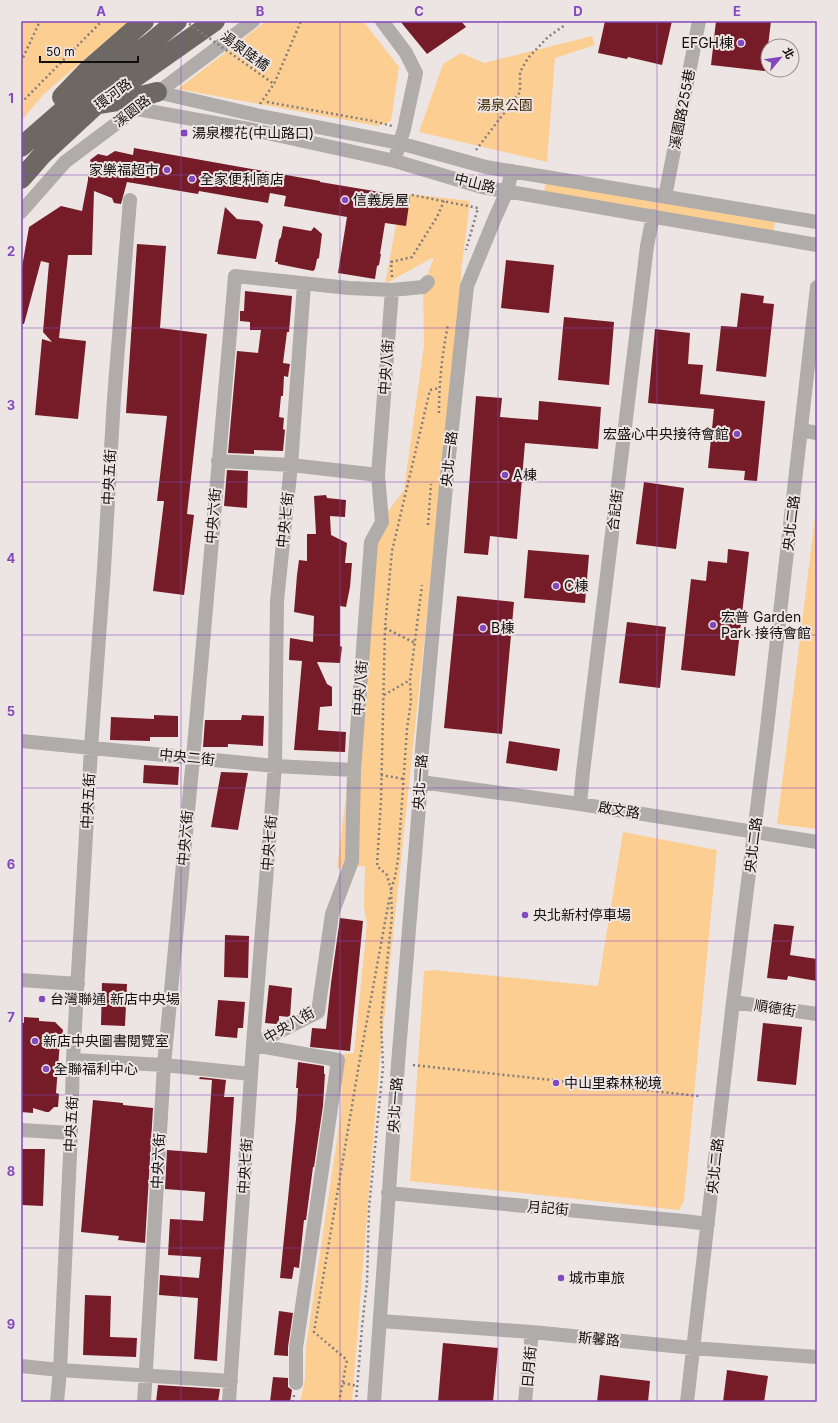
<svg xmlns="http://www.w3.org/2000/svg" width="838" height="1423" viewBox="0 0 838 1423" font-family="Inter,'Noto Sans TC',sans-serif">
<rect width="100%" height="100%" fill="#ede5e3"/>
<!-- green -->
<path fill="#fcce91" d="M 21,21 L 129,21 L 44,94 L 21,121 Z
M 266,21 L 363,21 L 399,67 L 391,121 L 378,126 L 178,89 Z
M 592,36 L 595,45 L 555,58 L 547,162 L 419,132 L 443,64 L 461,53 L 484,63 Z
M 546,183 L 775,222 L 773,232 L 544,192 Z
M 402,193 L 470,201 L 461,273 L 460,303 L 379,1068 L 352,1402 L 300,1402 L 305,1380 L 306,1347 L 341,1113 L 343,1054 L 354,1053 L 367,924 L 364,907 L 365,866 L 337,868 L 352,750 L 365,542 L 404,490 L 424,345 L 423,287 L 434,257 L 385,284 Z
M 817,501 L 817,829 L 777,824 Z
M 623,832 L 717,850 L 684,1201 L 679,1210 L 410,1181 L 424,971 L 434,970 L 598,986 Z"/>
<!-- building -->
<path fill="#761c28" d="M 400,21 L 461,21 L 466,27 L 427,54 Z
M 605,21 L 672,21 L 662,65 L 628,57 L 627,59 L 598,53 Z
M 716,21 L 771,21 L 765,71 L 711,65 Z
M 134,148 L 320,181 L 320,182 L 410,197 L 406,226 L 385,223 L 380,254 L 381,254 L 379,265 L 377,266 L 375,279 L 338,273 L 347,217 L 284,206 L 286,196 L 270,193 L 268,203 L 199,191 L 198,194 L 127,182 L 121,204 L 114,203 L 112,198 L 94,191 L 92,255 L 68,255 L 59,338 L 86,341 L 78,419 L 35,415 L 42,339 L 52,342 L 43,332 L 49,263 L 41,261 L 24,324 L 21,324 L 21,273 L 29,227 L 61,206 L 82,211 L 88,180 L 88,173 L 92,166 L 90,160 L 98,154 L 107,156 L 115,151 L 133,155 Z
M 225,207 L 237,219 L 259,221 L 263,225 L 256,259 L 217,254 Z
M 283,226 L 311,231 L 314,227 L 322,234 L 319,258 L 317,259 L 315,269 L 313,271 L 278,264 L 278,262 L 275,262 L 279,240 L 281,237 Z
M 137,244 L 166,246 L 160,328 L 207,334 L 187,514 L 194,515 L 184,595 L 153,591 L 164,501 L 157,501 L 167,416 L 126,413 Z
M 506,260 L 554,265 L 549,313 L 501,308 Z
M 245,291 L 292,296 L 289,332 L 287,332 L 283,363 L 290,364 L 289,370 L 288,377 L 284,376 L 283,396 L 281,396 L 279,417 L 284,418 L 283,429 L 285,430 L 283,451 L 254,450 L 254,454 L 228,453 L 237,351 L 258,353 L 261,330 L 250,330 L 250,322 L 240,321 L 240,311 L 244,311 Z
M 741,293 L 764,296 L 763,303 L 774,304 L 766,377 L 716,371 L 721,326 L 737,327 Z
M 564,317 L 614,322 L 609,385 L 558,380 Z
M 655,329 L 690,333 L 688,364 L 703,365 L 700,394 L 765,401 L 757,481 L 744,480 L 745,471 L 708,468 L 714,409 L 648,403 Z
M 476,396 L 502,398 L 500,417 L 538,420 L 539,401 L 601,407 L 598,449 L 525,443 L 517,539 L 490,536 L 488,555 L 464,553 Z
M 227,470 L 248,471 L 247,508 L 224,506 Z
M 644,482 L 684,488 L 676,549 L 636,544 Z
M 326,495 L 327,498 L 346,500 L 345,517 L 330,516 L 331,535 L 347,543 L 345,563 L 352,563 L 350,587 L 346,607 L 340,606 L 340,646 L 342,647 L 340,663 L 317,662 L 327,684 L 332,687 L 332,706 L 320,707 L 318,730 L 346,732 L 345,752 L 294,750 L 302,661 L 289,660 L 290,638 L 313,642 L 314,616 L 294,612 L 297,575 L 299,560 L 307,561 L 307,534 L 316,534 L 314,496 Z
M 728,549 L 749,552 L 735,676 L 681,670 L 691,579 L 706,581 L 708,561 L 727,563 Z
M 528,550 L 589,555 L 585,603 L 524,598 Z
M 457,596 L 514,602 L 502,734 L 444,728 Z
M 627,622 L 666,627 L 660,688 L 619,683 Z
M 154,715 L 178,716 L 178,737 L 150,737 L 150,741 L 110,740 L 111,717 L 154,719 Z
M 242,715 L 264,716 L 263,746 L 228,744 L 228,747 L 203,747 L 205,720 L 241,720 Z
M 509,741 L 560,749 L 557,771 L 506,763 Z
M 144,765 L 179,767 L 178,785 L 143,783 Z
M 221,772 L 248,773 L 238,830 L 211,827 Z
M 340,918 L 363,921 L 350,1051 L 310,1047 L 312,1028 L 326,1029 L 331,983 Z
M 774,924 L 794,926 L 790,955 L 817,959 L 817,981 L 788,976 L 787,980 L 767,978 Z
M 225,935 L 249,936 L 248,978 L 224,977 Z
M 102,983 L 127,984 L 125,1026 L 101,1025 Z
M 269,985 L 292,988 L 290,1017 L 279,1016 L 279,1022 L 276,1024 L 265,1023 Z
M 218,1000 L 245,1002 L 243,1028 L 238,1028 L 237,1038 L 215,1036 Z
M 24,1017 L 39,1018 L 39,1021 L 55,1022 L 63,1030 L 62,1041 L 60,1041 L 56,1093 L 59,1094 L 58,1107 L 54,1107 L 49,1112 L 46,1112 L 33,1108 L 33,1113 L 21,1112 L 21,1022 L 24,1023 Z
M 763,1023 L 802,1027 L 796,1085 L 757,1081 Z
M 298,1062 L 324,1066 L 324,1074 L 325,1074 L 323,1106 L 314,1167 L 313,1167 L 306,1220 L 304,1220 L 299,1268 L 294,1267 L 292,1279 L 280,1278 L 296,1119 L 298,1088 L 296,1088 Z
M 200,1077 L 226,1080 L 224,1097 L 234,1097 L 217,1361 L 194,1359 L 198,1298 L 159,1295 L 160,1275 L 199,1278 L 201,1257 L 168,1255 L 170,1219 L 203,1221 L 205,1192 L 165,1189 L 167,1150 L 207,1153 L 212,1080 L 199,1079 Z
M 93,1100 L 123,1103 L 123,1105 L 153,1108 L 145,1243 L 118,1240 L 119,1236 L 81,1232 Z
M 21,1149 L 45,1149 L 43,1206 L 21,1205 Z
M 85,1295 L 111,1296 L 110,1337 L 137,1338 L 136,1357 L 83,1355 Z
M 279,1311 L 293,1313 L 288,1347 L 288,1356 L 274,1355 Z
M 443,1343 L 498,1348 L 493,1402 L 438,1402 Z
M 727,1370 L 768,1376 L 764,1402 L 723,1402 Z
M 600,1375 L 650,1381 L 648,1402 L 597,1402 Z
M 273,1377 L 288,1378 L 288,1387 L 292,1390 L 290,1402 L 270,1402 Z
M 158,1385 L 220,1389 L 218,1402 L 156,1402 Z"/>
<g fill="none" stroke-linecap="round" stroke-linejoin="round">
<!-- path -->
<path stroke="#827d7c" stroke-width="2.5" stroke-dasharray="2 3" stroke-linecap="butt" d="M 21,62 L 40,21
M 267,102 L 373,121 L 392,126
M 21,103 L 102,21
M 260,104 L 274,84 L 301,21
M 476,150 L 520,92 L 520,72 L 528,58 L 548,37 L 565,25
M 402,193 L 478,208 L 466,250
M 392,277 L 391,262 L 412,257 L 437,217 L 444,201
M 439,413 C 439,383 442,354 448,325
M 428,525 L 431,484
M 385,628 L 415,643
M 384,695 L 410,680
M 381,775 L 404,779
M 391,890 L 387,875 L 377,866 L 381,800 L 385,628 L 392,551 L 430,390 L 439,388
M 413,1065 L 699,1096
M 343,1383 L 357,1386
M 293,1402 L 294,1395
M 339,1402 L 347,1360 L 314,1332 L 359,1064 L 390,895
M 356,1402 L 362,1327 L 367,1282 L 369,1208 L 383,1067 L 381,1019 L 392,916 L 391,890 L 395,877 L 398,859 L 407,729 L 411,701 L 410,680 L 422,585"/>
<!-- minor -->
<path stroke="#afacaa" stroke-width="14" d="M 382,21 L 406,53 L 416,73 L 404,129 L 397,152
M 157,92 L 256,115 L 399,143 L 486,167 L 817,222
M 137,109 L 254,130 L 395,161 L 482,187 L 817,245
M 665,197 L 699,21
M 21,212 L 65,162 L 253,21
M 801,430 L 817,433
M 218,461 L 291,465 L 378,475
M 21,741 L 275,766 L 354,770
M 421,782 L 580,804 L 817,842
M 580,804 L 583,772 L 647,246 L 653,216
M 21,980 L 78,984
M 733,1002 L 817,1014
M 253,1045 L 318,1012 L 332,914 L 352,861 L 354,770 L 371,542 L 382,522 L 378,475 L 392,290
M 253,1045 L 338,1060 L 296,1348 L 296,1383
M 73,1060 L 164,1065 L 251,1074
M 21,1130 L 71,1133
M 388,1193 L 684,1221 L 708,1224
M 381,1321 L 532,1332 L 693,1348 L 817,1357
M 21,1366 L 60,1370 L 231,1381
M 57,1402 L 60,1370 L 71,1133 L 73,1060 L 91,748 L 104,569 L 114,398 L 130,200
M 144,1402 L 164,1065 L 193,758 L 235,276 L 349,288 L 392,290 L 423,287 L 428,282
M 229,1402 L 253,1045 L 275,766 L 277,601 L 291,465 L 304,284
M 374,1402 L 398,1064 L 421,782 L 422,749 L 447,475 L 467,286 L 495,218 L 507,191 L 512,171
M 525,1402 L 532,1332
M 687,1402 L 733,1002 L 767,728 L 817,287"/>
<!-- highway -->
<path stroke="#6e6864" stroke-width="20" d="M 62,97 L 89,69 L 144,21
M 100,104 L 125,100 L 157,92
M 21,147 L 84,92 L 153,41 L 177,21
M 21,179 L 42,155 L 97,104 L 215,21"/>
<!-- path-bridge -->
<path stroke="#827d7c" stroke-width="2.5" stroke-dasharray="2 3" stroke-linecap="butt" d="M 185,21 L 274,84"/>
</g>
<!-- grid -->
<path fill="none" stroke="#8348be" stroke-width="1" stroke-opacity="0.55" d="M 181,21 L 181,1402M 340,21 L 340,1402M 498,21 L 498,1402M 657,21 L 657,1402M 21,175 L 817,175M 21,328 L 817,328M 21,482 L 817,482M 21,635 L 817,635M 21,788 L 817,788M 21,941 L 817,941M 21,1095 L 817,1095M 21,1248 L 817,1248"/>
<!-- markers -->
<g fill="#8348be" stroke="#ede5e3" stroke-width="1.5">
<circle cx="741" cy="43" r="4"/>
<rect x="180" y="129" width="8" height="8" rx="2"/>
<circle cx="167" cy="170" r="4"/>
<circle cx="192" cy="179" r="4"/>
<circle cx="345" cy="200" r="4"/>
<circle cx="737" cy="434" r="4"/>
<circle cx="505" cy="475" r="4"/>
<circle cx="556" cy="586" r="4"/>
<circle cx="713" cy="625" r="4"/>
<circle cx="483" cy="628" r="4"/>
<circle cx="525" cy="915" r="4"/>
<circle cx="42" cy="999" r="4"/>
<circle cx="35" cy="1041" r="4"/>
<circle cx="46" cy="1069" r="4"/>
<circle cx="556" cy="1083" r="4"/>
<circle cx="561" cy="1278" r="4"/>
</g>
<g text-anchor="middle" stroke-width="4" stroke-linejoin="round" paint-order="stroke">
<!-- poi labels -->
<g font-size="14" fill="#120f0f" stroke="#ede5e3" text-anchor="start">
<text x="733" y="48" text-anchor="end">EFGH棟</text>
<text x="192" y="138">湯泉櫻花(中山路口)</text>
<text x="159" y="175" text-anchor="end">家樂福超市</text>
<text x="200" y="184">全家便利商店</text>
<text x="353" y="205">信義房屋</text>
<text x="729" y="439" text-anchor="end">宏盛心中央接待會館</text>
<text x="513" y="480">A棟</text>
<text x="564" y="591">C棟</text>
<text x="721" y="622">宏普 Garden<tspan x="721" dy="16">Park 接待會館</tspan></text>
<text x="491" y="633">B棟</text>
<text x="533" y="920">央北新村停車場</text>
<text x="50" y="1004">台灣聯通 新店中央場</text>
<text x="43" y="1046">新店中央圖書閱覽室</text>
<text x="54" y="1074">全聯福利中心</text>
<text x="564" y="1088">中山里森林秘境</text>
<text x="569" y="1283">城市車旅</text>
</g>
<!-- street labels -->
<g font-size="14" fill="#120f0f" stroke="#ede5e3">
<text transform="translate(245 51) rotate(36)" y="5">湯泉陸橋</text>
<text transform="translate(113 94) rotate(-36)" y="5">環河路</text>
<text transform="translate(682 109) rotate(-79)" y="5">溪園路255巷</text>
<text transform="translate(132 111) rotate(-38)" y="5">溪園路</text>
<text transform="translate(475 183) rotate(14)" y="5">中山路</text>
<text transform="translate(386 367) rotate(-86)" y="5">中央八街</text>
<text transform="translate(449 459) rotate(-84)" y="5">央北一路</text>
<text transform="translate(109 477) rotate(-87)" y="5">中央五街</text>
<text transform="translate(615 510) rotate(-83)" y="5">合記街</text>
<text transform="translate(213 516) rotate(-85)" y="5">中央六街</text>
<text transform="translate(285 520) rotate(-84)" y="5">中央七街</text>
<text transform="translate(791 523) rotate(-83)" y="5">央北二路</text>
<text transform="translate(360 688) rotate(-86)" y="5">中央八街</text>
<text transform="translate(187 757) rotate(6)" y="5">中央二街</text>
<text transform="translate(420 782) rotate(-86)" y="5">央北一路</text>
<text transform="translate(88 801) rotate(-87)" y="5">中央五街</text>
<text transform="translate(619 810) rotate(9)" y="5">啟文路</text>
<text transform="translate(185 838) rotate(-85)" y="5">中央六街</text>
<text transform="translate(269 843) rotate(-85)" y="5">中央七街</text>
<text transform="translate(753 845) rotate(-83)" y="5">央北二路</text>
<text transform="translate(775 1008) rotate(9)" y="5">順德街</text>
<text transform="translate(289 1025) rotate(-30)" y="5">中央八街</text>
<text transform="translate(395 1105) rotate(-86)" y="5">央北一路</text>
<text transform="translate(71 1124) rotate(-87)" y="5">中央五街</text>
<text transform="translate(158 1161) rotate(-87)" y="5">中央六街</text>
<text transform="translate(245 1166) rotate(-86)" y="5">中央七街</text>
<text transform="translate(715 1166) rotate(-84)" y="5">央北二路</text>
<text transform="translate(548 1208) rotate(5)" y="5">月記街</text>
<text transform="translate(599 1339) rotate(5)" y="5">斯馨路</text>
<text transform="translate(529 1367) rotate(-85)" y="5">日月街</text>
</g>
<!-- park labels -->
<g font-size="14" fill="#452d07" stroke="#ede5e3">
<text x="505" y="110">湯泉公園</text>
</g>
</g>
<!-- border -->
<rect width="838" height="1423" fill="none" stroke="#ede5e3" stroke-width="44"/>
<!-- north arrow -->
<g transform="translate(780 58) rotate(61)"><circle r="19" fill="#ede5e3" stroke="#958f8e"/>
<path d="M0-3L7 15L0 10L-7 15Z" fill="#8348be"/>
<text y="-6" font-size="11" font-weight="bold" text-anchor="middle" fill="#120f0f">北</text>
</g>
<!-- scale -->
<path d="M40 56v6h98v-6" fill="none" stroke="#120f0f" stroke-width="2"/>
<text x="46" y="56" font-size="12" fill="#120f0f" stroke="#ede5e3" stroke-width="3" paint-order="stroke">50 m</text>
<rect x="22" y="22" width="794" height="1379" fill="none" stroke="#8348be" stroke-width="1.5"/>
<g font-size="13" text-anchor="middle" font-weight="bold" fill="#8348be">
<text x="101" y="16">A</text>
<text x="260" y="16">B</text>
<text x="419" y="16">C</text>
<text x="578" y="16">D</text>
<text x="737" y="16">E</text>
<text x="11" y="103">1</text>
<text x="11" y="256">2</text>
<text x="11" y="410">3</text>
<text x="11" y="563">4</text>
<text x="11" y="716">5</text>
<text x="11" y="869">6</text>
<text x="11" y="1022">7</text>
<text x="11" y="1176">8</text>
<text x="11" y="1329">9</text>
</g>
</svg>
